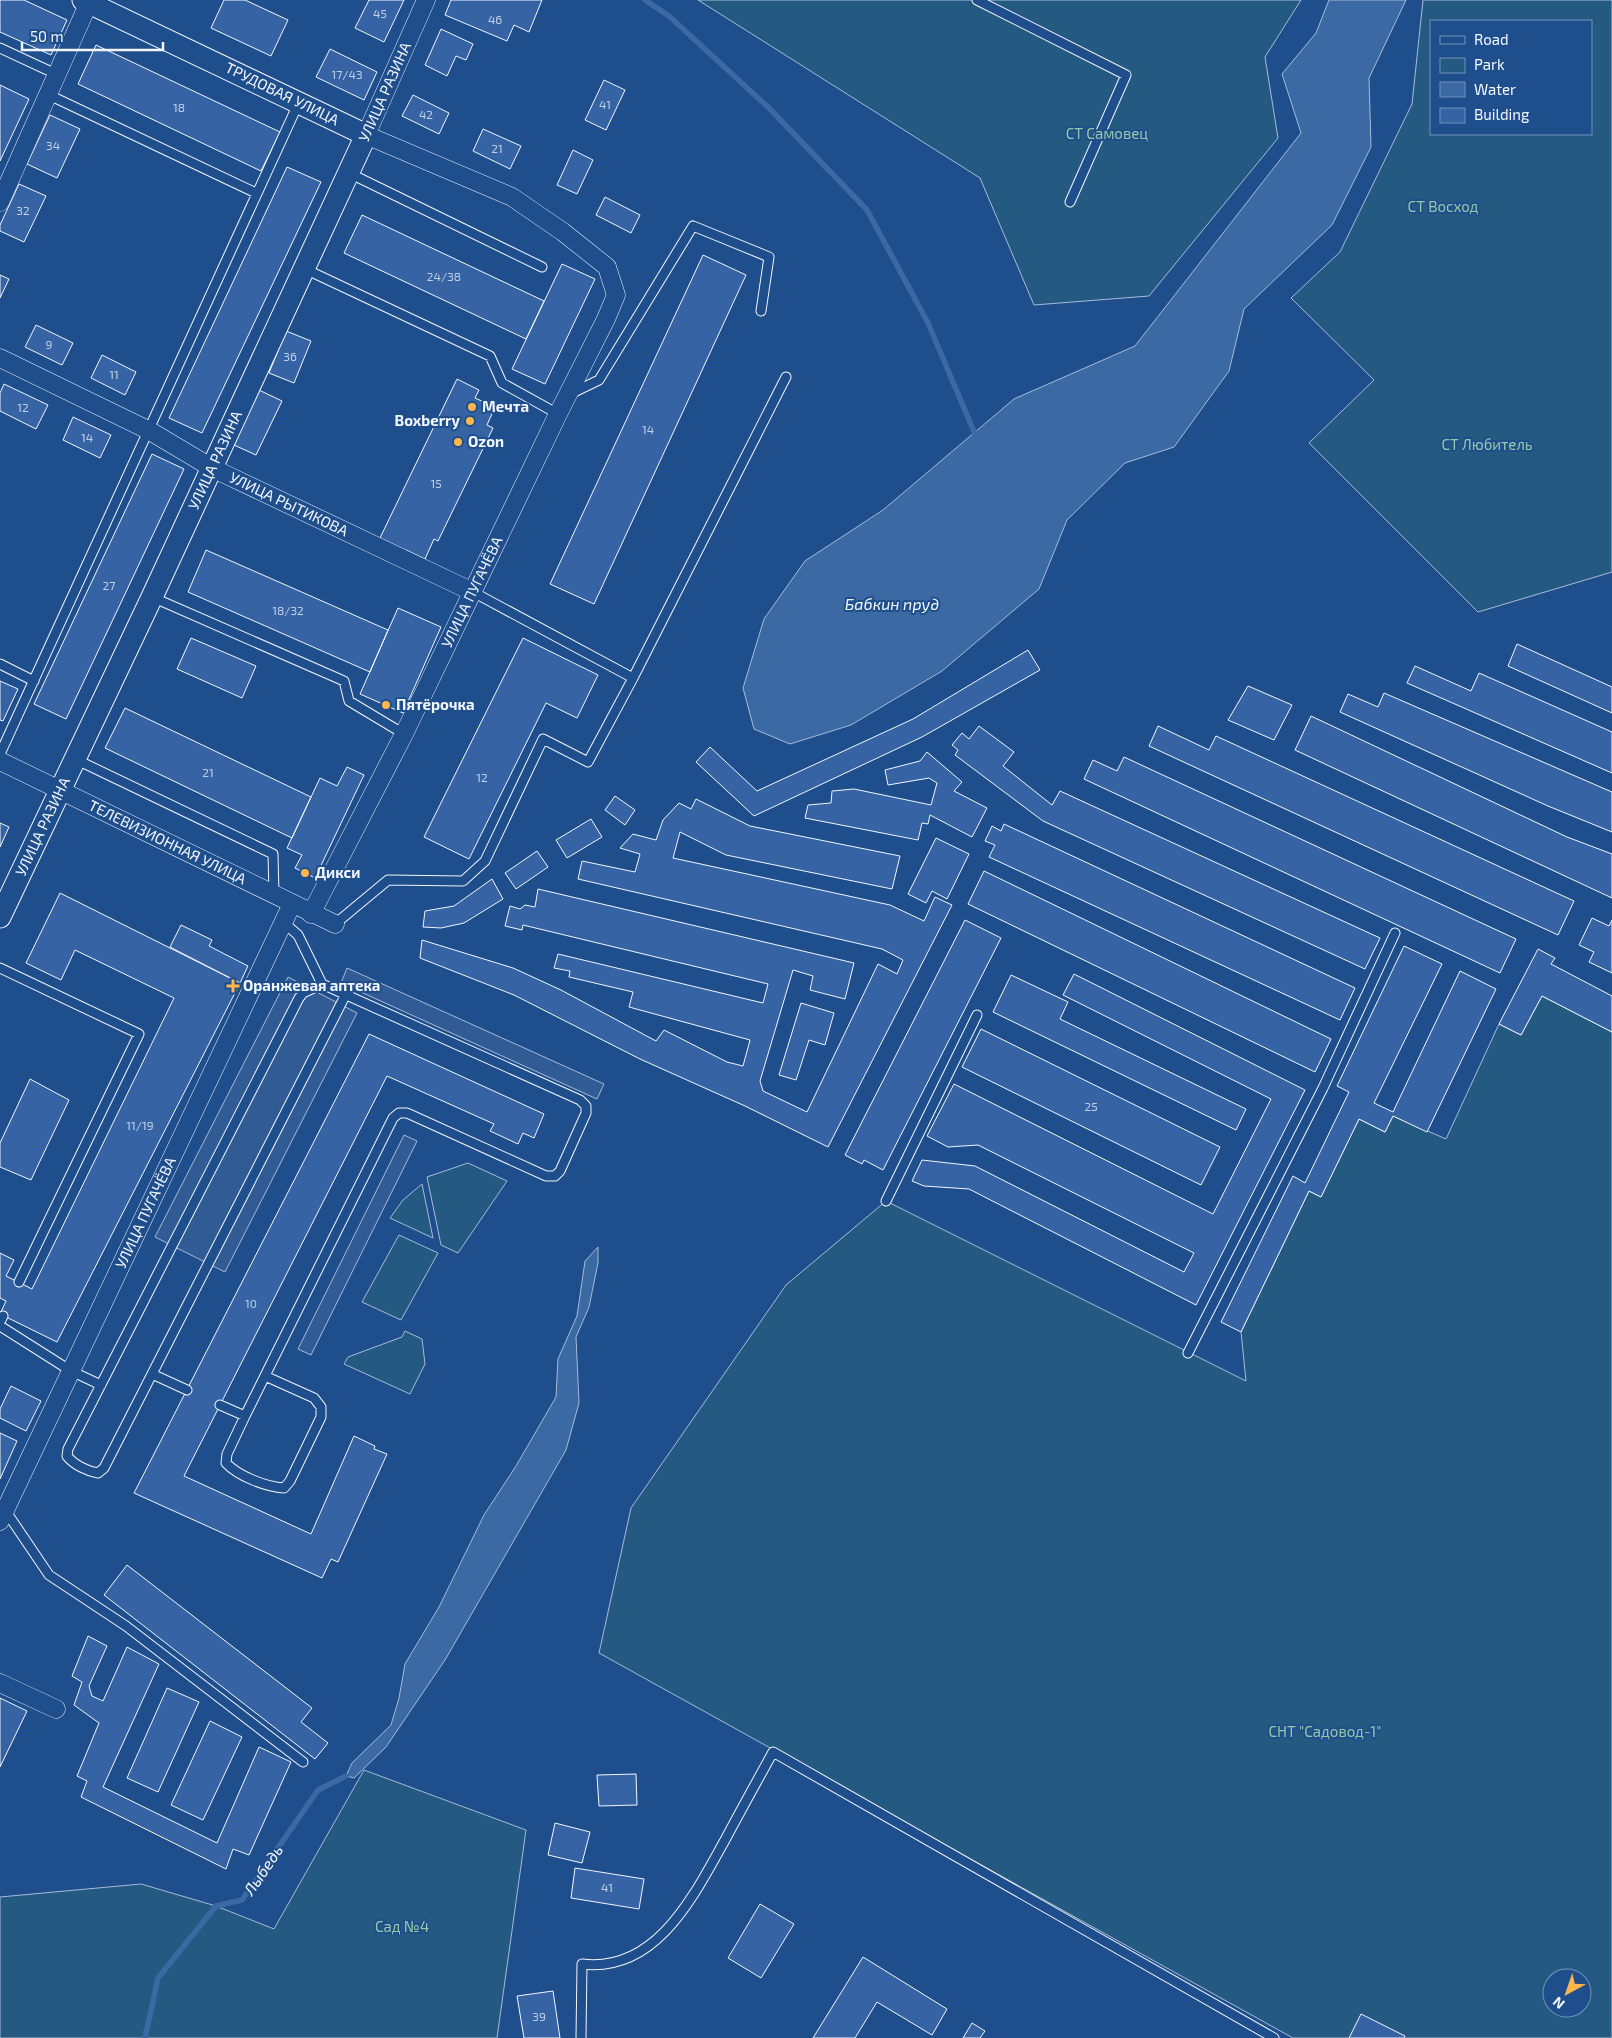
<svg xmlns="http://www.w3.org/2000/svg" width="1612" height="2038" viewBox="0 0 1612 2038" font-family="'Exo 2',sans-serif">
<rect width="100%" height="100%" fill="#1f4e8c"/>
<!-- green -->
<path fill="#245a82" stroke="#a8bbd7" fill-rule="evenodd" d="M 698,0 L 1301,0 L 1265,57 L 1278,138 L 1149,296 L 1034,305 L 980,178 Z
M 1423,0 L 1612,0 L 1612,572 L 1478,612 L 1309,443 L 1374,380 L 1291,298 L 1340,252 L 1412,104 ZM 1431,21 L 1591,21 L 1591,134 L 1431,134 Z
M 1542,996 L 1612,1032 L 1612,2038 L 1293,2038 L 599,1653 L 631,1508 L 786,1285 L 886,1201 L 1246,1381 L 1241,1332 L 1309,1191 L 1321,1197 L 1359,1119 L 1385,1132 L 1393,1116 L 1446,1139 L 1499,1024 L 1521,1035 ZM 1552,1978 L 1582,1978 L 1582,2008 L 1552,2008 Z
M 468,1163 L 507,1181 L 458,1253 L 441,1245 L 427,1177 Z
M 422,1184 L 433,1238 L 390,1218 L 403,1200 Z
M 399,1235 L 438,1253 L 401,1320 L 362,1302 Z
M 405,1331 L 422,1339 L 425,1364 L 410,1394 L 344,1364 L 348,1357 L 402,1337 Z
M 364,1770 L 526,1830 L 497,2038 L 0,2038 L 0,1897 L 141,1884 L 216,1906 L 274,1929 Z"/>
<!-- parking -->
<path fill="#305b95" stroke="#a8bbd7" d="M 347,968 L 604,1084 L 597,1099 L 341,983 Z
M 288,977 L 357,1013 L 225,1272 L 155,1237 Z
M 404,1135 L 417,1141 L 311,1355 L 298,1349 Z"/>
<!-- water -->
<path fill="#3b69a3" stroke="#a8bbd7" d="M 1329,0 L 1406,0 L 1369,78 L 1371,147 L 1332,225 L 1244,309 L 1229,371 L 1174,447 L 1125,463 L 1067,520 L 1039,589 L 942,671 L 851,725 L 790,744 L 754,729 L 743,688 L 764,619 L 805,561 L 883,510 L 1014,399 L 1135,346 L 1301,133 L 1282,74 L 1316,33 Z
M 598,1247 L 598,1263 L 589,1307 L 576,1337 L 579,1403 L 566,1450 L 445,1660 L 386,1747 L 354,1778 L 346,1776 L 352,1763 L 391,1725 L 399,1698 L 405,1664 L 439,1607 L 484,1515 L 516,1466 L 556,1397 L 558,1359 L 577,1316 L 585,1261 Z"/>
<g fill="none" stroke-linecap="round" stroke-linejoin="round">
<!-- stream -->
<path stroke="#3b69a3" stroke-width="5.5" d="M 645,0 L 669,16 L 769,108 L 867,210 L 928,323 L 975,434
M 145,2038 L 158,1978 L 216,1906 L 242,1900 L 318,1790 L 346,1776"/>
</g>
<!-- building -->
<path fill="#3563a3" stroke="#f2f6ff" d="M 0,0 L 24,0 L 67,20 L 51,55 L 0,32 Z
M 224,0 L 245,0 L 288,20 L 271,56 L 211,28 Z
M 369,0 L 404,0 L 384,42 L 355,28 Z
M 451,0 L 542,0 L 529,32 L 514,25 L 507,41 L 445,15 Z
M 441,29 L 473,44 L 466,60 L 456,56 L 447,76 L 425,65 Z
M 96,45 L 280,132 L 261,171 L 78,84 Z
M 330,49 L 377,72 L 364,100 L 316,77 Z
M 604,80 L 625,90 L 606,130 L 585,120 Z
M 0,85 L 29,99 L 0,161 Z
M 413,95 L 449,113 L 439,134 L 402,116 Z
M 50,115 L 80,129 L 57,178 L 27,164 Z
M 483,129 L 521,146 L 510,169 L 473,151 Z
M 573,150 L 593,160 L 577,194 L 557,185 Z
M 287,167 L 321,182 L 202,433 L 169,418 Z
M 19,184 L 46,196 L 24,242 L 0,231 L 0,225 Z
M 605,197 L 640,215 L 631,233 L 596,215 Z
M 362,215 L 544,301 L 526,339 L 344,253 Z
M 703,255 L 746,275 L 594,604 L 550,584 Z
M 562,264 L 595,279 L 545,384 L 512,369 Z
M 0,275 L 9,279 L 0,298 Z
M 36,325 L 73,343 L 62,365 L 25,347 Z
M 286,331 L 311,341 L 294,383 L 269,373 Z
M 102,355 L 136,372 L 125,395 L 91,378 Z
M 457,379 L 479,390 L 475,398 L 495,407 L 487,425 L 493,428 L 438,541 L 434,539 L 425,559 L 406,550 L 404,555 L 378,542 Z
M 4,384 L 48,405 L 36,429 L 0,411 L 0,393 Z
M 259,390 L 282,401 L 256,455 L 234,445 Z
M 73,417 L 111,435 L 100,458 L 63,440 Z
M 152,454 L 184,469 L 66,719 L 34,704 Z
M 206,550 L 388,630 L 370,672 L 188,592 Z
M 398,608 L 441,627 L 403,713 L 360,694 Z
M 191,638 L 256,666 L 242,698 L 177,669 Z
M 523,638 L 598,675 L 577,718 L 546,703 L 469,859 L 424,837 Z
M 1517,644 L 1612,687 L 1612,713 L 1508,666 Z
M 1028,650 L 1040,670 L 922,737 L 754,816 L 696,762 L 710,747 L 757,791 L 913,719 Z
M 1415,666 L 1471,691 L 1479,673 L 1612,732 L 1612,773 L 1407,683 Z
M 0,681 L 18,689 L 3,721 L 0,720 Z
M 1248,686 L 1292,705 L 1274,740 L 1228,720 Z
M 1384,693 L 1612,792 L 1612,832 L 1548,806 L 1340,712 L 1348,694 L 1378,707 Z
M 125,708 L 311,797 L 292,838 L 105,748 Z
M 1311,716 L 1567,837 L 1612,854 L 1612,898 L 1295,750 Z
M 979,726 L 1014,752 L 1003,766 L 1052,805 L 1060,791 L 1380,938 L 1365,969 L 1043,821 L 955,755 L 958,750 L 952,745 L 962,733 L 969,739 Z
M 1158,726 L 1209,750 L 1216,736 L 1574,901 L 1558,935 L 1149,746 Z
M 927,752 L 962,782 L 954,791 L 987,808 L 972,837 L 930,815 L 928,824 L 922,823 L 918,840 L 805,818 L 808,805 L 831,803 L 832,791 L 854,789 L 931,805 L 937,783 L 929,778 L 888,785 L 885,770 L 920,761 Z
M 1124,757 L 1516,939 L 1500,973 L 1084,779 L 1093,760 L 1117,771 Z
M 347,767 L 364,775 L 315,878 L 295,868 L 302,855 L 287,848 L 320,778 L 337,786 Z
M 615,796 L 635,810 L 625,825 L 605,810 Z
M 696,799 L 750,826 L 900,856 L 892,889 L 726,855 L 680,832 L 673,858 L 890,905 L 924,921 L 935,897 L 952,905 L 828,1147 L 745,1106 L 640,1059 L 514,995 L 420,958 L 422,940 L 513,968 L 561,990 L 656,1041 L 664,1030 L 727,1062 L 743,1066 L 750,1040 L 629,1007 L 633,992 L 569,977 L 570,971 L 554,968 L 558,954 L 763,1003 L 768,984 L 523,925 L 522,930 L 505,926 L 510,906 L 520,909 L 525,905 L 535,907 L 538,889 L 854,963 L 845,999 L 810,990 L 813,976 L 793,970 L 760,1081 L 763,1091 L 807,1112 L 878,964 L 897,974 L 903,960 L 882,949 L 578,879 L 582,861 L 635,872 L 640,854 L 620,848 L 633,834 L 656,840 L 663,820 L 679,803 L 691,809 Z
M 591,819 L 602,837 L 567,858 L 556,840 Z
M 0,823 L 9,827 L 0,847 Z
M 1004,824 L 1355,988 L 1340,1020 L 989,857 L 995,845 L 985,841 L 992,826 L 1001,831 Z
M 936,838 L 969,854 L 947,899 L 932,891 L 926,903 L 908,894 Z
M 537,851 L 548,867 L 516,889 L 505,873 Z
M 984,871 L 1331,1039 L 1315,1072 L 968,904 Z
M 492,879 L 503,899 L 464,923 L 441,928 L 423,927 L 425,911 L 454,906 Z
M 60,893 L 240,983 L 57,1342 L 0,1314 L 6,1301 L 0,1298 L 0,1253 L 14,1260 L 6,1276 L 32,1289 L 174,998 L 75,950 L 61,980 L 26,963 Z
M 1592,918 L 1609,926 L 1612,920 L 1612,973 L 1589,962 L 1594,952 L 1579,945 Z
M 965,920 L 1001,938 L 883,1170 L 864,1160 L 862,1164 L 845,1155 Z
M 181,925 L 212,940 L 209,946 L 248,966 L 240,983 L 170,947 Z
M 1404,946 L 1442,964 L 1374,1103 L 1393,1112 L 1460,971 L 1496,989 L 1427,1132 L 1393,1116 L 1385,1132 L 1359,1119 L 1321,1197 L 1309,1191 L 1241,1332 L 1221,1322 L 1293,1176 L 1305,1183 L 1349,1092 L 1337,1086 Z
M 1538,949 L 1555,958 L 1551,964 L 1612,996 L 1612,1032 L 1542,996 L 1521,1035 L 1499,1024 Z
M 1074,974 L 1305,1090 L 1196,1305 L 969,1189 L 924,1186 L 912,1181 L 922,1160 L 975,1166 L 1184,1272 L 1194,1253 L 978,1145 L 948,1147 L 927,1136 L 954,1084 L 1213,1214 L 1271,1099 L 1063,995 Z
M 1011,975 L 1068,1002 L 1060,1019 L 1246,1109 L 1236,1130 L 993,1012 Z
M 801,1003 L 834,1013 L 825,1045 L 809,1040 L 796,1080 L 779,1075 Z
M 981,1029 L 1220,1147 L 1201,1185 L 962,1067 Z
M 369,1034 L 544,1114 L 534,1138 L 523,1133 L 518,1144 L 490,1131 L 494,1124 L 387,1076 L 184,1476 L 311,1534 L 354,1436 L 375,1446 L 374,1449 L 387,1454 L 338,1562 L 331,1559 L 322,1578 L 134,1493 Z
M 30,1079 L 69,1100 L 31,1180 L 0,1167 L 0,1143 Z
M 11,1386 L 41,1401 L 26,1431 L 0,1418 L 0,1409 Z
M 0,1433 L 17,1441 L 0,1479 Z
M 127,1565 L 312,1708 L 301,1722 L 328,1743 L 315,1759 L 104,1595 Z
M 88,1636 L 107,1646 L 89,1686 L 92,1696 L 103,1701 L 127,1647 L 159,1664 L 103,1787 L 217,1843 L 259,1747 L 291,1762 L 249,1855 L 233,1849 L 226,1869 L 81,1797 L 87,1781 L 77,1776 L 99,1723 L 74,1705 L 82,1682 L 72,1676 Z
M 167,1688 L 199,1702 L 158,1792 L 127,1778 Z
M 0,1698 L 27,1711 L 0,1767 Z
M 210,1721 L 242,1737 L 203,1820 L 171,1805 Z
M 636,1774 L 637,1805 L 599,1806 L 597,1775 Z
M 555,1823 L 590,1832 L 582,1863 L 548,1855 Z
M 575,1868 L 644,1879 L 639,1909 L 571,1898 Z
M 760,1904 L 794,1924 L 761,1978 L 728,1958 Z
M 863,1957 L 947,2009 L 932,2035 L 877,2002 L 855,2038 L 813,2038 Z
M 553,1991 L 560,2038 L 524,2038 L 517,1996 Z
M 1361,2014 L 1405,2036 L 1404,2038 L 1349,2038 Z
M 972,2023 L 985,2031 L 980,2038 L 963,2038 Z"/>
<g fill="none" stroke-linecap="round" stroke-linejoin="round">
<defs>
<path id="service" d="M 977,0 L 1126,75 L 1070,202
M 0,48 L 58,75
M 49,95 L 256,193
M 349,173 L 542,267
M 305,269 L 490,356 L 502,383 L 558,414
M 570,394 L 599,380 L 693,226 L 769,257 L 761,311
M 473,592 L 633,678 L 786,377
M 152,597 L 344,681 L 349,701 L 404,734
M 0,664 L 34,681
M 0,754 L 299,102
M 75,759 L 273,854 L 274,895
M 335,924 L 388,880 L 463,881 L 485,861 L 543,739 L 588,762 L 633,678
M 0,968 L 139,1034 L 19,1282
M 322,984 L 303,993 L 299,998 L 68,1449 L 67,1456 C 74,1465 87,1471 98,1473 L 104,1468 L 346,994
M 886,1201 L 977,1015
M 0,1322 L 3,1316
M 0,1326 L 71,1371 L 101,1385
M 1188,1353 L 1323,1088 L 1395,933
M 152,1374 L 187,1390
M 220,1405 L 245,1416 L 393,1118 L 399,1113 L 407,1113 L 546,1176 L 555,1176 L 560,1171 L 586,1113 L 586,1106 L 580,1100 L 322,984 L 298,935 L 283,922
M 245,1416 L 227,1454 L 226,1463 C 238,1476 266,1487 284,1488 L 290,1481 L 321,1417 L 321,1407 L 314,1398 L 265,1376
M 5,1510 L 49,1575 L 126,1626 L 303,1762
M 581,2038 L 582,1964 C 657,1973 694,1895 725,1840 C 741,1810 757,1781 773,1752 L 1274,2038"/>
<g id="minor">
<path d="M 0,202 L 90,0"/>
<path id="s1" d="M 0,358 L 150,431 L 212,468 L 473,592"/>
<path id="s2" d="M 0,761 L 335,924"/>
<path id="s3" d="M 311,914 L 404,734 L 558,414 L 606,319 L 616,295 L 607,267 L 563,232 L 512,197 L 366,135 L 426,0"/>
<path id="s4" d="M 0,1521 L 292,904"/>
<path d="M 0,1683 L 56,1709"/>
</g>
<g id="tertiary">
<path id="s5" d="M 0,917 L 152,597 L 366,135 L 83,0"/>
</g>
</defs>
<!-- service casing -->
<use href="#service" stroke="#f2f6ff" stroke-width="11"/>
<!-- minor casing -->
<use href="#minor" stroke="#f2f6ff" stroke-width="19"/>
<!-- tertiary casing -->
<use href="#tertiary" stroke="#f2f6ff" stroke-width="23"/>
<!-- service -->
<use href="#service" stroke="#1f4e8c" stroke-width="9"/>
<!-- minor -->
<use href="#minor" stroke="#1f4e8c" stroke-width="18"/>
<!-- tertiary -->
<use href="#tertiary" stroke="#1f4e8c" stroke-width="21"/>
</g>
<!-- markers -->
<g fill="#ffb74d" stroke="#1f4e8c" stroke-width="2">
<circle cx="472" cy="407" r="5"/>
<circle cx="470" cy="421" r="5"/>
<circle cx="458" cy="442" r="5"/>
<circle cx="386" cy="705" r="5"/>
<circle cx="305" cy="873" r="5"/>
<path d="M230.5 978.5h5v5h5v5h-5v5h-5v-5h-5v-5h5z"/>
</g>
<g text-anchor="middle" stroke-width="4" stroke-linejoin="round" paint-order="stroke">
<!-- number labels -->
<g font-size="12" fill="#c3d1e8">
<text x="380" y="18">45</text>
<text x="495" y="24">46</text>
<text x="347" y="79">17/43</text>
<text x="605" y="109">41</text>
<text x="179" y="112">18</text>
<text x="426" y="119">42</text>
<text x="53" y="150">34</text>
<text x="497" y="153">21</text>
<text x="23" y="215">32</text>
<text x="444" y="281">24/38</text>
<text x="49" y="349">9</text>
<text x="290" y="361">36</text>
<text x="114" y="379">11</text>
<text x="23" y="412">12</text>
<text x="648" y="434">14</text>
<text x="87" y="442">14</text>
<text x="436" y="488">15</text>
<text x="109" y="590">27</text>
<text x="288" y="615">18/32</text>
<text x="208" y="777">21</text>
<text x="482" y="782">12</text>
<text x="1091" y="1111">25</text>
<text x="140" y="1130">11/19</text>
<text x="251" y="1308">10</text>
<text x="607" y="1892">41</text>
<text x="539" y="2021">39</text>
</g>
<!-- street labels -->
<g font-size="15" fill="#f2f6ff" stroke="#1f4e8c">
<text transform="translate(385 92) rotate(-66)" y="5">УЛИЦА РАЗИНА</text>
<text transform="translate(282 94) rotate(26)" y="5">ТРУДОВАЯ УЛИЦА</text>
<text dy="5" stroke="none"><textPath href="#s5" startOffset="505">УЛИЦА РАЗИНА</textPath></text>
<text dy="5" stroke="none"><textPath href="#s1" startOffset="324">УЛИЦА РЫТИКОВА</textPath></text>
<text dy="5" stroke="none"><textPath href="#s3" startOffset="360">УЛИЦА ПУГАЧЁВА</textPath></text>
<text dy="5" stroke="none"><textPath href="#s5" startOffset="100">УЛИЦА РАЗИНА</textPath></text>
<text dy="5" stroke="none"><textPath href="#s2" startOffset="186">ТЕЛЕВИЗИОННАЯ УЛИЦА</textPath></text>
<text dy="5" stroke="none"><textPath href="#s4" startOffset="341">УЛИЦА ПУГАЧЁВА</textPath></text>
</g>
<!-- park labels -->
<g font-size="15" fill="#97c8a6" stroke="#1f4e8c">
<text x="1107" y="139">СТ Самовец</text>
<text x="1443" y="212">СТ Восход</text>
<text x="1487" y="450">СТ Любитель</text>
<text x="1325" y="1737">СНТ "Садовод-1"</text>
<text x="402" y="1932">Сад №4</text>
</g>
<!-- poi labels -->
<g font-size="15" font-weight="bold" fill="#f2f6ff" stroke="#1f4e8c" text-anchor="start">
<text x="482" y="412">Мечта</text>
<text x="460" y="426" text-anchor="end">Boxberry</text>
<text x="468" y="447">Ozon</text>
<text x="396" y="710">Пятёрочка</text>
<text x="315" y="878">Дикси</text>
<text x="243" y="991">Оранжевая аптека</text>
</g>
<!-- water labels -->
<g font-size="16" font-style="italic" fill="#f2f6ff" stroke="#1f4e8c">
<text x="892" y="610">Бабкин пруд</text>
<text transform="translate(263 1870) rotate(-56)" y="6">Лыбедь</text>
</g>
</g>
<!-- legend -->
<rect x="1430" y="20" width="162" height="115" fill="#1f4e8c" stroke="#7391ba"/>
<rect x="1440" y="36" width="25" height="8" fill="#1f4e8c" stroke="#7391ba"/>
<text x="1474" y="45" font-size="15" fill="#f2f6ff">Road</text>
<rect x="1440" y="58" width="25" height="15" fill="#245a82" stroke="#7391ba"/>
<text x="1474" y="70" font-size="15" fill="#f2f6ff">Park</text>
<rect x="1440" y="82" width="25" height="15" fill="#3b69a3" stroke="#7391ba"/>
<text x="1474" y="95" font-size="15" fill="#f2f6ff">Water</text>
<rect x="1440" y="108" width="25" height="15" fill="#3563a3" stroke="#7391ba"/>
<text x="1474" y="120" font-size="15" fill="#f2f6ff">Building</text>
<!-- north arrow -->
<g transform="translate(1567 1993) rotate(220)"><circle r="24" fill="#1f4e8c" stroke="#7391ba"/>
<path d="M0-4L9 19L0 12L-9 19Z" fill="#ffb74d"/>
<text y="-8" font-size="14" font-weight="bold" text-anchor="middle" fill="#f2f6ff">N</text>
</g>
<!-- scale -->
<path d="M22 42v8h141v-8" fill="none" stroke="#f2f6ff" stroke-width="2.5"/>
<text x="30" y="42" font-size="15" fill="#f2f6ff" stroke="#1f4e8c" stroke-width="4" paint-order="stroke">50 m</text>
</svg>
